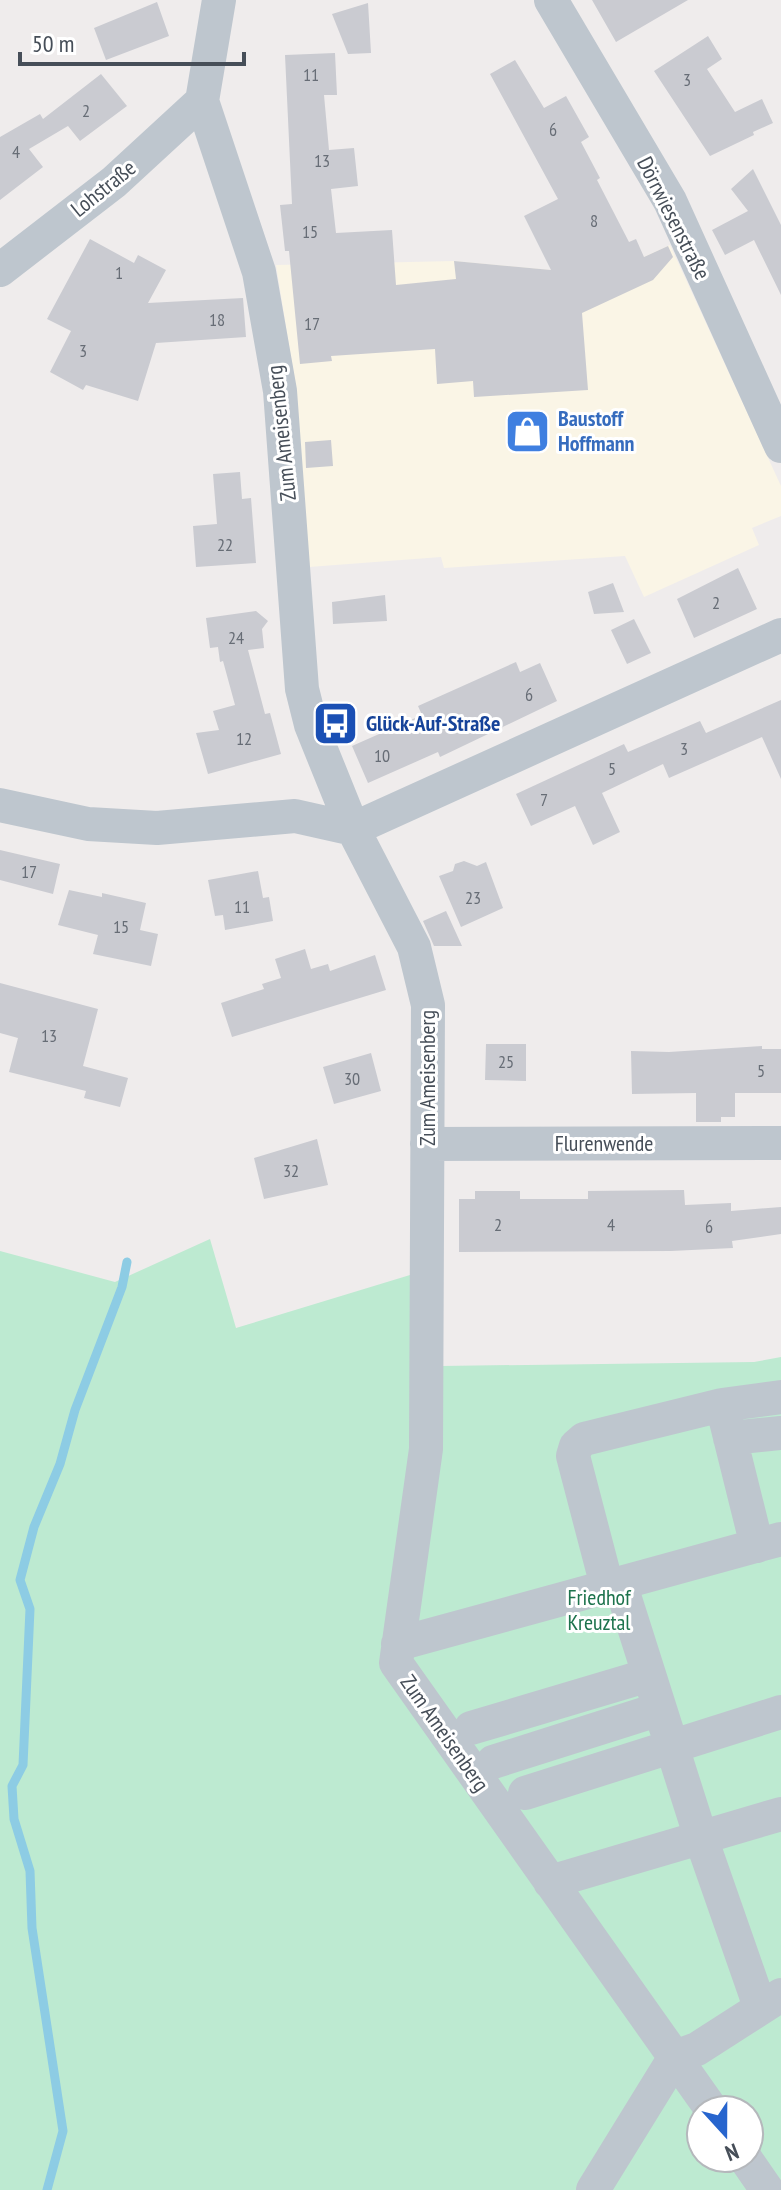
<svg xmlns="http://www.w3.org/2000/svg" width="781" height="2190" viewBox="0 0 781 2190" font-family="'PT Sans Narrow',sans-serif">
<rect width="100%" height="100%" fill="#efecec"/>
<!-- commercial -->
<path fill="#faf5e6" d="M 670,245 L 781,486 L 781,516 L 752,528 L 759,545 L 644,597 L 625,556 L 444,568 L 441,557 L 309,567 L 294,376 L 276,265 L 454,261 L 604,275 Z"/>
<!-- green -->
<path fill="#bdead1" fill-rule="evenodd" d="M 210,1239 L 236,1328 L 410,1275 L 441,1366 L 754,1362 L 781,1357 L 781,2190 L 0,2190 L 0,1251 L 115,1282 ZM 701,2110 L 749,2110 L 749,2158 L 701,2158 Z"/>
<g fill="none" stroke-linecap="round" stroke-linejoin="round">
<!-- stream -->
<path stroke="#8dcce4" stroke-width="9" d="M 47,2190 L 63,2131 L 32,1928 L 30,1871 L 14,1819 L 12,1786 L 23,1765 L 30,1609 L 20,1580 L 34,1527 L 60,1464 L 75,1410 L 122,1287 L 127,1262"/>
</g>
<!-- building -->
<path fill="#cacbd1" d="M 592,0 L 688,0 L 616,42 Z
M 157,2 L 169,36 L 106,60 L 94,28 Z
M 368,3 L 371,53 L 348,54 L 332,14 Z
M 708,36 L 722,59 L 707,69 L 735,112 L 762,99 L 773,123 L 753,132 L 754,135 L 710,156 L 654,71 Z
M 335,53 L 337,95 L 324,95 L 329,150 L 354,148 L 358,186 L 331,189 L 336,233 L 392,230 L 396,285 L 456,279 L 454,261 L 551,270 L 524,216 L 558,199 L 490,74 L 515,60 L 544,108 L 566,96 L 589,137 L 581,142 L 600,178 L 597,180 L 629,242 L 636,239 L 644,257 L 668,246 L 673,257 L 653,280 L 582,313 L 588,390 L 474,397 L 473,381 L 437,384 L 435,349 L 331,356 L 332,361 L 300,364 L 289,251 L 285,251 L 280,205 L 292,204 L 285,55 Z
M 101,74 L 127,106 L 80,141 L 68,126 L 29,149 L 43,167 L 0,200 L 0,137 L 40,114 L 43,119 Z
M 753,169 L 781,225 L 781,295 L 754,240 L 725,255 L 712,230 L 748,211 L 731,189 Z
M 90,239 L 134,263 L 138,255 L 166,270 L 148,303 L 243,298 L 246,337 L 156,343 L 138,401 L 86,385 L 83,390 L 50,372 L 71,331 L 47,319 Z
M 331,440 L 333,466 L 306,468 L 305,442 Z
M 240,472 L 242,499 L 251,498 L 256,563 L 196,567 L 193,526 L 217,524 L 213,474 Z
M 738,568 L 757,609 L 694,638 L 677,599 Z
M 613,583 L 624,612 L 594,614 L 588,592 Z
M 385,595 L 387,621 L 333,624 L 332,602 Z
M 256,611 L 268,621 L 262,629 L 264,648 L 248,650 L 265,714 L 270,713 L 281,754 L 208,774 L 196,733 L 219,730 L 213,711 L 235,705 L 223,661 L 220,662 L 218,647 L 210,648 L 206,618 Z
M 634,619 L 651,653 L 627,664 L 611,630 Z
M 516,662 L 520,672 L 540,663 L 557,701 L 440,757 L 438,752 L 368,783 L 352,746 L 422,715 L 418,706 Z
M 781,700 L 781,779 L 762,737 L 669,778 L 663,764 L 602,793 L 620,832 L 593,845 L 575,806 L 531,826 L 516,794 L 624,744 L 628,752 L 700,721 L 706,733 Z
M 0,850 L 60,864 L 53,894 L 0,880 Z
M 464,861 L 477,866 L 486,862 L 503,908 L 461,927 L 439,876 L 453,871 L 455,864 Z
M 258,871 L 263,898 L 269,897 L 273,921 L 225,930 L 223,915 L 215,916 L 208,880 Z
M 69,890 L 102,897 L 102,893 L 146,903 L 140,930 L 158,934 L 151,966 L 93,954 L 98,935 L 58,925 Z
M 446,911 L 462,946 L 434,946 L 423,921 Z
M 305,949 L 311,969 L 328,964 L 330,971 L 375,955 L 386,990 L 232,1037 L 221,1003 L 264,989 L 262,984 L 281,978 L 275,959 Z
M 0,983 L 98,1009 L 83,1066 L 128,1078 L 120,1107 L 84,1098 L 86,1091 L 9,1072 L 18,1038 L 0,1033 Z
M 486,1044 L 526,1044 L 526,1081 L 485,1080 Z
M 762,1046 L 762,1049 L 781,1049 L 781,1093 L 735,1093 L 735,1117 L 721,1117 L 721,1122 L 696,1122 L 696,1093 L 632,1094 L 631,1051 L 669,1052 Z
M 371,1053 L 381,1091 L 334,1104 L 323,1067 Z
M 317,1139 L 328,1185 L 264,1199 L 254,1158 Z
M 684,1190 L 685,1205 L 731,1203 L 731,1211 L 781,1207 L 781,1234 L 732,1241 L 733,1248 L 671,1251 L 459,1252 L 459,1199 L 475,1199 L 475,1191 L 520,1191 L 520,1199 L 588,1199 L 588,1191 Z"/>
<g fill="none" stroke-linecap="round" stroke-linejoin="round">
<!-- minor -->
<path stroke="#bec6ce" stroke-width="34" d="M 219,0 L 202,101 L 259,272 L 280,391 L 302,689 L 311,725 L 353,829 L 414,947 L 428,1005 L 426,1449 L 396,1663 L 712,2110
M 551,0 L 670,201 L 781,446
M 0,270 L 114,182 L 202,101
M 0,805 L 88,824 L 157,828 L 295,816 L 353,829 L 781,635
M 427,1144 L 781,1143
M 730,1438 L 781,1433
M 757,1546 L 722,1405 L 781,1397
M 620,1583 L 701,1838 L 760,2007
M 607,1586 L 573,1456 L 576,1446 L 584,1439 L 722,1405
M 398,1644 L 781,1539
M 471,1728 L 649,1675
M 493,1762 L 660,1709
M 525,1793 L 781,1712
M 550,1882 L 781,1814
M 745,2158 L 767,2190
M 593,2190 L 675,2057 L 697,2049 L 781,1995"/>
</g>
<!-- icons -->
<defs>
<symbol id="shop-square" viewBox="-11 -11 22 22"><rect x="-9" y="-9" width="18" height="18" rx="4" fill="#3f7fe0" stroke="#fff"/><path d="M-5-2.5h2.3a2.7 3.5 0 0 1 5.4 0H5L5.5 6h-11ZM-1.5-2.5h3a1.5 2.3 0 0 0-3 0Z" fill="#fff"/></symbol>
<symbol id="bus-square" viewBox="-11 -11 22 22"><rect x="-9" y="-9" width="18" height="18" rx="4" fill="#1a4fb4" stroke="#fff"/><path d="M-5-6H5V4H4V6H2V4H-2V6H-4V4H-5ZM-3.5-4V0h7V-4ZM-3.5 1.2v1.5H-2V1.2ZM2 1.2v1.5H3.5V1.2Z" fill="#fff"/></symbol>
</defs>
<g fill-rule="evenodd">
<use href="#shop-square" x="502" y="406" width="51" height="51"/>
<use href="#bus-square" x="310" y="698" width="51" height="51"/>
</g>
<g text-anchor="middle" stroke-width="6" stroke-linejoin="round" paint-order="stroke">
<!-- number labels -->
<g font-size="18" fill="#676d76">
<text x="311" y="81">11</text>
<text x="687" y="86">3</text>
<text x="86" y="117">2</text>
<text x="553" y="136">6</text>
<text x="16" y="158">4</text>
<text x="322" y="167">13</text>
<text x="594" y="227">8</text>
<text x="310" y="238">15</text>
<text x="119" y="279">1</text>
<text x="217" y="326">18</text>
<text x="312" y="330">17</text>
<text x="83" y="357">3</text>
<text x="225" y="551">22</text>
<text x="716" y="609">2</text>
<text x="236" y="644">24</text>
<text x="529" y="701">6</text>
<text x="244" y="745">12</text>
<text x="684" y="755">3</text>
<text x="382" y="762">10</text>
<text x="612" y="775">5</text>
<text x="544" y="806">7</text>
<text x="29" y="878">17</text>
<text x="473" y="904">23</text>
<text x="242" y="913">11</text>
<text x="121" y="933">15</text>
<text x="49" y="1042">13</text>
<text x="506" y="1068">25</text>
<text x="761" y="1077">5</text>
<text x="352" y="1085">30</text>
<text x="291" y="1177">32</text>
<text x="498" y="1231">2</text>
<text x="611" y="1231">4</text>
<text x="709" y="1233">6</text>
</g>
<!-- street labels -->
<g font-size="22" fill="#464e58" stroke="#fff">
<text transform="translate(103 188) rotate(-39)" y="8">Lohstraße</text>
<text transform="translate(674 218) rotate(63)" y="8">Dörrwiesenstraße</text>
<text transform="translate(281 433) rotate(-96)" y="8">Zum Ameisenberg</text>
<text transform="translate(427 1078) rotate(-90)" y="8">Zum Ameisenberg</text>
<text x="604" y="1151">Flurenwende</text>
<text transform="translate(445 1733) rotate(55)" y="8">Zum Ameisenberg</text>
</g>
<!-- shop labels -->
<g font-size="22" font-weight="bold" fill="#366cbe" stroke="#fff" text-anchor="start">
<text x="558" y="426">Baustoff<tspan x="558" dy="25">Hoffmann</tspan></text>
</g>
<!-- transit labels -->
<g font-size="22" font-weight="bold" fill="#164399" stroke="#fff" text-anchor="start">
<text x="366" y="731">Glück-Auf-Straße</text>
</g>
<!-- park labels -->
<g font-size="22" fill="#1d734d" stroke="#fff">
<text x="599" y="1605">Friedhof<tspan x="599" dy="25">Kreuztal</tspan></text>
</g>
</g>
<!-- north arrow -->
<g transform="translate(725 2134) rotate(159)"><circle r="38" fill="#ffffff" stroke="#b5b8bc" stroke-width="2"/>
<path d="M0-6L14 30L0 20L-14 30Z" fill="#2765ce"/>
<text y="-12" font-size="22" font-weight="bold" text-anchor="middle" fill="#464e58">N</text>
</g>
<!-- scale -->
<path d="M20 52v12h224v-12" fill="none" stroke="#464e58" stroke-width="4"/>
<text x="32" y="52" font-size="24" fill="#464e58" stroke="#ffffff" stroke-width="6" paint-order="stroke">50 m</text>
</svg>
